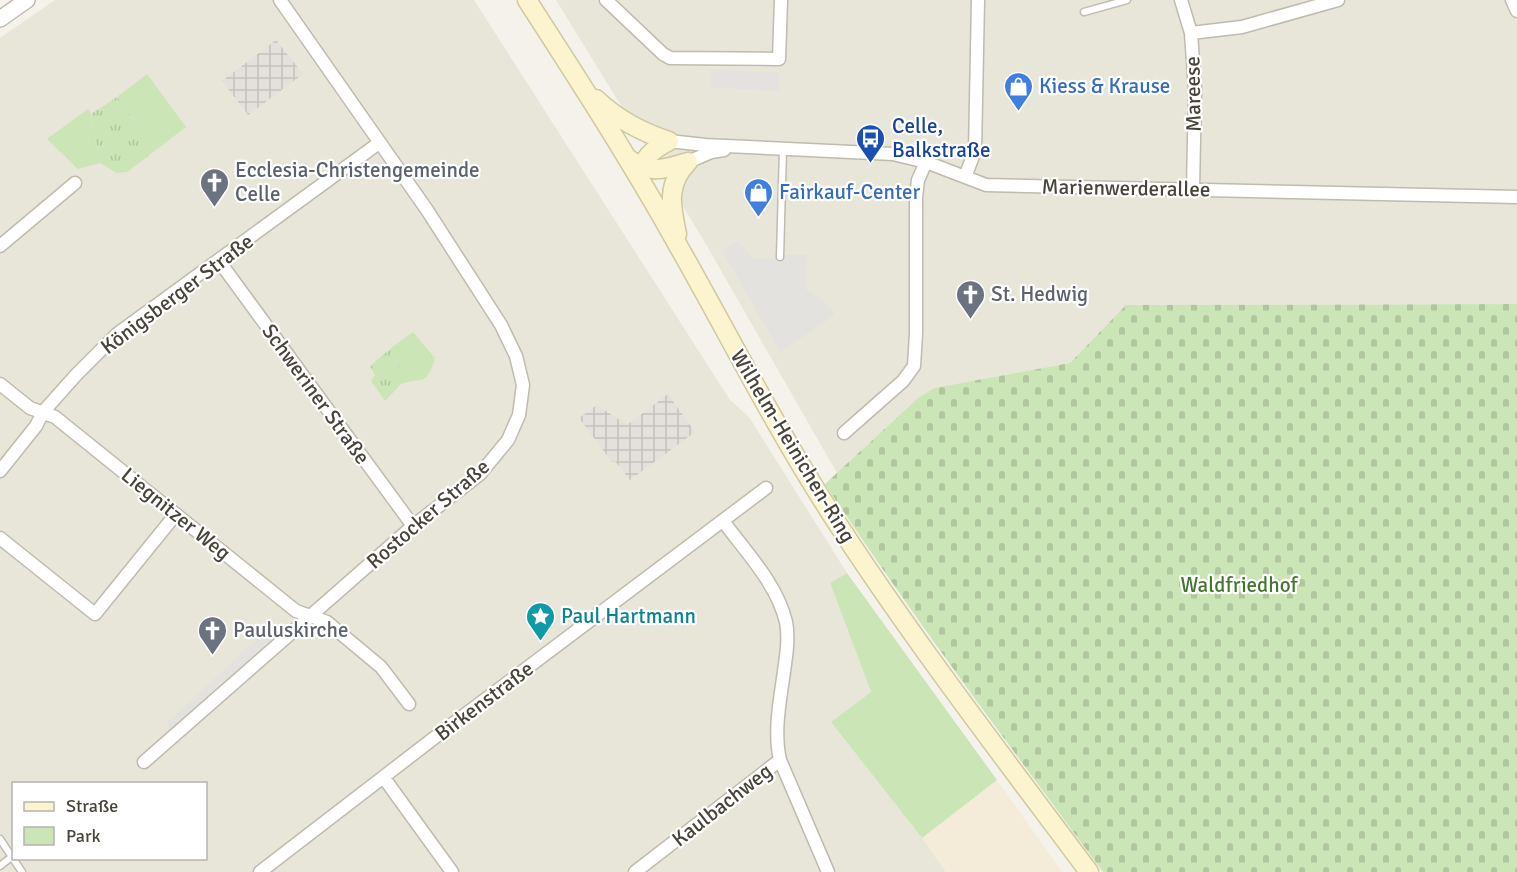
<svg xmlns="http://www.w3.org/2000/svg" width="1517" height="872" viewBox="0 0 1517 872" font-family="Signika,sans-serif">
<defs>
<pattern id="industrial-grid" width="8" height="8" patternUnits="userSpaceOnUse" patternTransform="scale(1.5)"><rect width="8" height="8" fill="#e4e1dc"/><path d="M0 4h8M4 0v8" fill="none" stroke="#c5c2be"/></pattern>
<pattern id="cemetery-stones" width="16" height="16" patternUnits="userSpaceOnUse" patternTransform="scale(1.5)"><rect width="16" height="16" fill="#cce5b7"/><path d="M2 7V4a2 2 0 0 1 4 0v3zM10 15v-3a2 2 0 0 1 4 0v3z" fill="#b1c69e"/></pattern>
<pattern id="park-tufts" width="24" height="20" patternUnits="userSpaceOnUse" patternTransform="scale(1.5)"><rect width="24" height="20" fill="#cce5b7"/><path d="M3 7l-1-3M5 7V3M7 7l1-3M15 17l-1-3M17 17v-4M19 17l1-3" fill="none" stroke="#b1c69e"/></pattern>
</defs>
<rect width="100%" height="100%" fill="#f4f2eb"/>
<!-- residential -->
<path fill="#e8e5d9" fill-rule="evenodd" d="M 55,0 L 474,0 L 730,400 L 749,417 L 847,573 L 830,583 L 871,692 L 831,722 L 922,838 L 946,872 L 0,872 L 0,38 ZM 14,784 L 206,784 L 206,858 L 14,858 Z
M 556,0 L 1517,0 L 1517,304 L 1126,305 L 1070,363 L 934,388 L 918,398 L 837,473 L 703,239 Z"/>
<!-- commercial -->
<path fill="#f4ebd8" d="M 997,780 L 1062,872 L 946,872 L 922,838 Z"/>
<!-- industrial -->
<path fill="url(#industrial-grid)" d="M 276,40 L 303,74 L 248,115 L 222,81 Z
M 668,394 L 695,432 L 630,480 L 615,461 L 612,462 L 579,418 L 597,405 L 627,425 Z"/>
<!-- green -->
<path fill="#cce5b7" d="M 147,74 L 186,127 L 156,150 L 117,97 Z
M 88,109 L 91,114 L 100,163 L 78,169 L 47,139 Z
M 413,332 L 435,358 C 426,388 423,376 401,384 L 396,377 L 390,349 Z
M 847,573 L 997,780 L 922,838 L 831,722 L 871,692 L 830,583 Z"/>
<!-- cemetery -->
<path fill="url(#cemetery-stones)" d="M 1517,304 L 1517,872 L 1103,872 C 1008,744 913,617 825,484 L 918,398 L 934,388 L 1070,363 L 1126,305 Z"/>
<!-- park -->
<path fill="url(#park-tufts)" d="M 117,97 L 156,150 L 127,172 L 117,173 L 100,163 L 91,114 Z
M 390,349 L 400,365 L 395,374 L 401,384 L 385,401 L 371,381 L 375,375 L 370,366 Z"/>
<!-- parking -->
<path fill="#e3e2df" d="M 711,69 L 779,73 L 778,91 L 710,87 Z
M 738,241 L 753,258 L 774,259 L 787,255 L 807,255 L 806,290 L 822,299 L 835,315 L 780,352 L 722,250 Z
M 270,627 L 277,636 L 173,731 L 166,723 Z"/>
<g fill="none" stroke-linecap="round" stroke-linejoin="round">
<defs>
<path id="service" d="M 1084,12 L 1127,0
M 780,257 L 783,149
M 0,839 L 22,872
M 0,866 L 14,855"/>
<path id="minor" d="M 606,0 L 663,54 L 670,58 L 779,59 L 781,0
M 1181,0 L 1191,33 L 1195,90 L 1193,189
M 1512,0 L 1517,11
M 1191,33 L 1242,27 L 1338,0
M 669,141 L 705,145 L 893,154 L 926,162 L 986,185 L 1517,197
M 688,162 L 711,152 L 724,150
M 965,177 L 975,151 L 978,0
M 0,246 L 75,183
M 219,261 L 413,526
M 0,384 L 30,408 L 55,417 L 296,611 L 327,622 L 381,667 L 409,704
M 844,433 L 903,381 L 914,366 L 916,333 L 916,197 L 918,180 L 926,162
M 0,471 L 36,426 L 43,412 L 76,375 L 117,334 L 379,143
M 723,521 C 746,552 777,584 786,622 C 789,636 787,651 785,664 C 781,696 773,729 780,760 L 828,872
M 0,538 L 95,614 L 176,514
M 144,762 L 413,526 L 480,474 L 508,440 L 519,415 L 523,385 L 516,356 L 501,325 L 427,210 L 280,0
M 384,778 L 452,872
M 260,872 L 434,738 L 766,488
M 635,872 L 780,760"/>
<path id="tertiary" d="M 0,19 L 27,0"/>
<path id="secondary" d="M 527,0 C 580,82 633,164 680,249 C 730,337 775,427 830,512 C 910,636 1001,754 1089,872
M 596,99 C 617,119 641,132 669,141
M 626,157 C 649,175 662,170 688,162
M 639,177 C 644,157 650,151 669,141
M 677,234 C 671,206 666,184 688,162"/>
</defs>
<!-- service casing -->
<use href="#service" stroke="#bfbbae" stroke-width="9"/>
<!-- minor casing -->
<use href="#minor" stroke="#bfbbae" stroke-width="15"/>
<!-- tertiary casing -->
<use href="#tertiary" stroke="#bfbbae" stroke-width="18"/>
<!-- secondary casing -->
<use href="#secondary" stroke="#d0c89e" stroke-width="21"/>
<!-- service -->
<use href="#service" stroke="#fff" stroke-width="6"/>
<!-- minor -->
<use href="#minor" stroke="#fff" stroke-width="12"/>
<!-- tertiary -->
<use href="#tertiary" stroke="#fff" stroke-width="15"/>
<!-- secondary -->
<use href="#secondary" stroke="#fbf4ce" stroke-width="18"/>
</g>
<!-- icons -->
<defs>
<symbol id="shop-pin" viewBox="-11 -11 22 30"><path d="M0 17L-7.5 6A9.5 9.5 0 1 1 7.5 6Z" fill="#3f7fe0" stroke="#fff"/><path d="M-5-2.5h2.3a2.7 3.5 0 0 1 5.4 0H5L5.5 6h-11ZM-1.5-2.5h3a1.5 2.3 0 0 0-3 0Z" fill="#fff"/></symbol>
<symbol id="bus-pin" viewBox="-11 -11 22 30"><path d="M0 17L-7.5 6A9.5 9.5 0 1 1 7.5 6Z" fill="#1a4fb4" stroke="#fff"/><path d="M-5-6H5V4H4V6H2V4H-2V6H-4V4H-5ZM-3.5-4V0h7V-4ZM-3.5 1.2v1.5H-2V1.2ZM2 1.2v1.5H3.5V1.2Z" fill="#fff"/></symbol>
<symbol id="church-pin" viewBox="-11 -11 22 30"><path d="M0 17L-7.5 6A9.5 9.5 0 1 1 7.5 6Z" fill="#6b7280" stroke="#fff"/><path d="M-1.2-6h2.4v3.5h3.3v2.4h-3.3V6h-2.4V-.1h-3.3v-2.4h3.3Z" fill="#fff"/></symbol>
<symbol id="sight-pin" viewBox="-11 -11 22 30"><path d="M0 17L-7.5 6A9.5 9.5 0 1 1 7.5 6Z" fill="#0f9aa8" stroke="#fff"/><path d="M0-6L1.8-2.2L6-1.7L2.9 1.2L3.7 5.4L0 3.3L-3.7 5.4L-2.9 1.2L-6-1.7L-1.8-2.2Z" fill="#fff"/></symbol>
</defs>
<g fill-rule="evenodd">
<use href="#shop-pin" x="1002" y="70" width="33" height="45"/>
<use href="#bus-pin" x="854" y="122" width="33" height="45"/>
<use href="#church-pin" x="198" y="166" width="33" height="45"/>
<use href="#shop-pin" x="742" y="176" width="33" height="45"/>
<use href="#church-pin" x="954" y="278" width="33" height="45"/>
<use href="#sight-pin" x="524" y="600" width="33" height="45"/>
<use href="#church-pin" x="196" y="614" width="33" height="45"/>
</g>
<g text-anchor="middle" stroke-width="4.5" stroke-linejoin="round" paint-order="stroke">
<!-- shop labels -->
<g font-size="21" fill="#366cbe" stroke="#fff" text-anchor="start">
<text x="1039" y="93">Kiess &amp; Krause</text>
<text x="779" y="199">Fairkauf-Center</text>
</g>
<!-- street labels -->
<g font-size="21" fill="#484439" stroke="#fff">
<text transform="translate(1193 94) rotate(-91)" y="7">Mareese</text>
<text transform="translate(1126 188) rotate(1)" y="7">Marienwerderallee</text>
<text transform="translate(177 294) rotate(-37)" y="7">Königsberger Straße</text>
<text transform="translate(316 394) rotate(54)" y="7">Schweriner Straße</text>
<text transform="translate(793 446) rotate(59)" y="7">Wilhelm-Heinichen-Ring</text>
<text transform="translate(176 514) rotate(39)" y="7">Liegnitzer Weg</text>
<text transform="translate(428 514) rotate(-41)" y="7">Rostocker Straße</text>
<text transform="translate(484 701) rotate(-37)" y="7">Birkenstraße</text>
<text transform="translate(722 805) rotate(-38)" y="7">Kaulbachweg</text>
</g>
<!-- transit labels -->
<g font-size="21" fill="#164399" stroke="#fff" text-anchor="start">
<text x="892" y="133">Celle,<tspan x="892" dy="24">Balkstraße</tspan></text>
</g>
<!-- worship labels -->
<g font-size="21" fill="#5b616d" stroke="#fff" text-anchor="start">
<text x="235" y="177">Ecclesia-Christengemeinde<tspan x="235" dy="24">Celle</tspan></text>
<text x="991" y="301">St. Hedwig</text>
<text x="233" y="637">Pauluskirche</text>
</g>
<!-- park labels -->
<g font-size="21" fill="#447630" stroke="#fff">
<text x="1239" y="592">Waldfriedhof</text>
</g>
<!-- culture labels -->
<g font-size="21" fill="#0d838f" stroke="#fff" text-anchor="start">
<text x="561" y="623">Paul Hartmann</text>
</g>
</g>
<!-- legend -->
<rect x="12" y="782" width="195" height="78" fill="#ffffff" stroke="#b6b4b0" stroke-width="1.5"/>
<rect x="24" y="802" width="30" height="9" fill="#fbf4ce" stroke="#b6b4b0" stroke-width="1.5"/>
<text x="66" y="812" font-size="18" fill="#484439">Straße</text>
<rect x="24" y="827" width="30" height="18" fill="#cce5b7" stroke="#b6b4b0" stroke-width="1.5"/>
<text x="66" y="842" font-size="18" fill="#484439">Park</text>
</svg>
